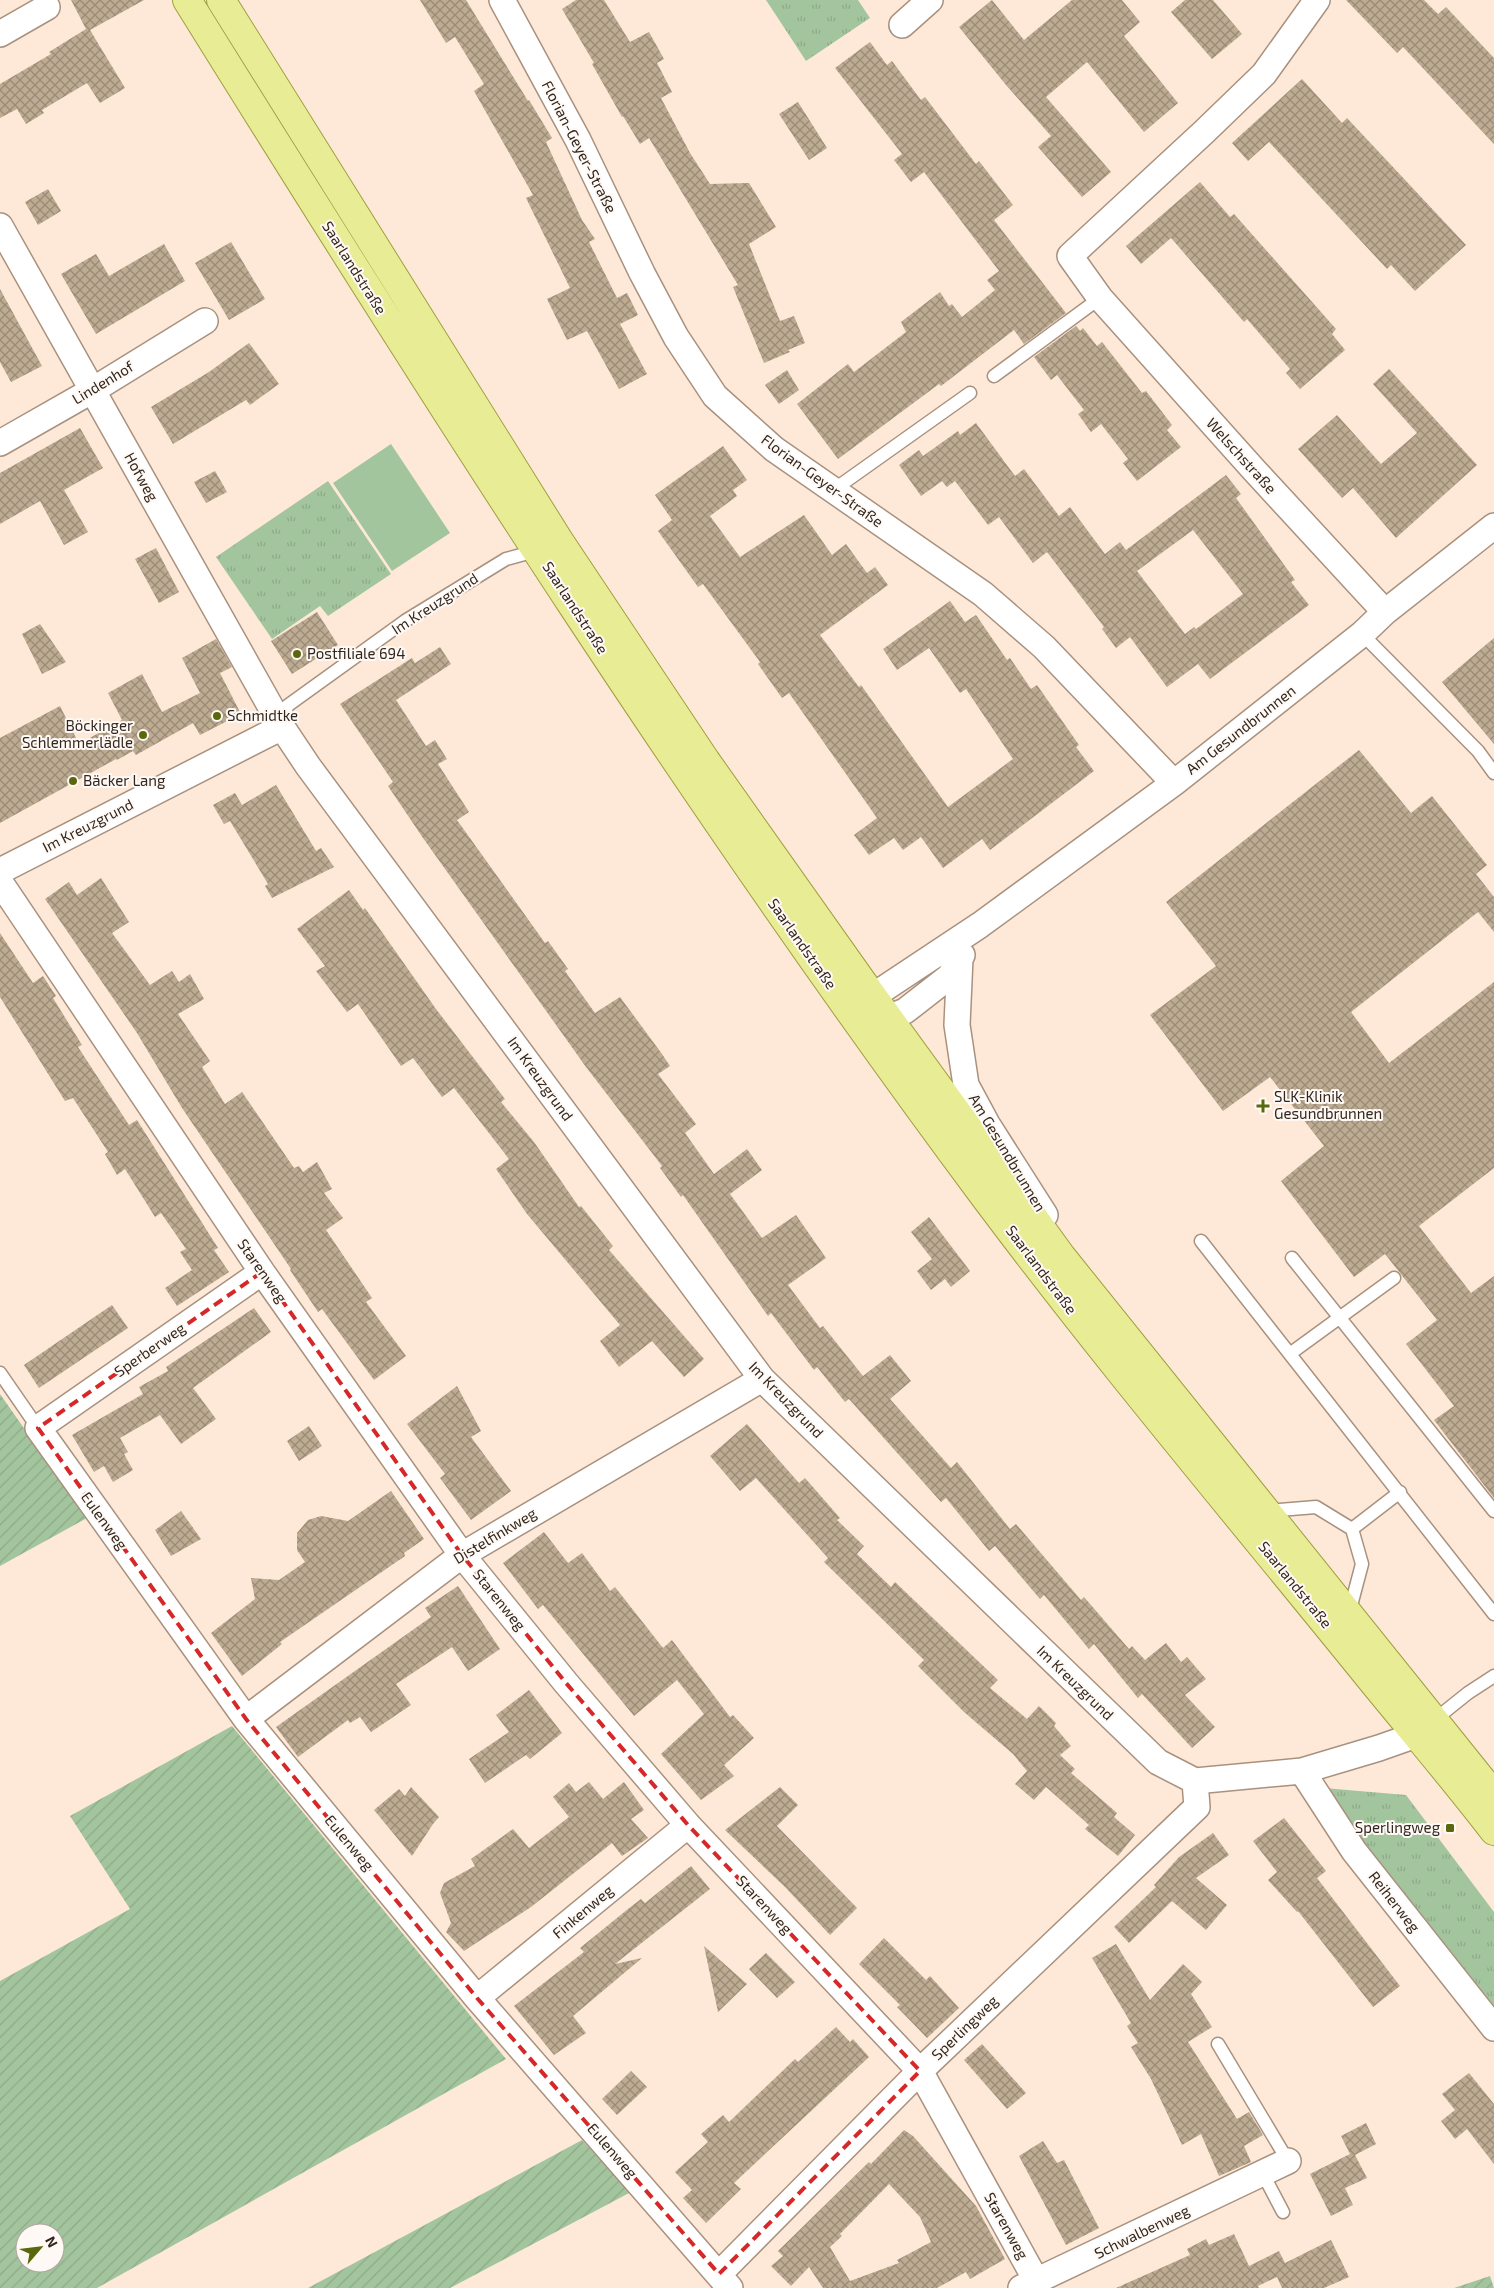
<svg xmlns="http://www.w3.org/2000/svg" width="1494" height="2288" viewBox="0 0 1494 2288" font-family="'Exo 2',sans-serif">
<defs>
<pattern id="grass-tufts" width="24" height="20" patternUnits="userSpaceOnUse" patternTransform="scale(1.25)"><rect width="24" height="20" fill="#a3c59e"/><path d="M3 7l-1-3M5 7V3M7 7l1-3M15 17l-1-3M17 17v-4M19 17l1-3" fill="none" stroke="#8da988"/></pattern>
<pattern id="garden-furrows" width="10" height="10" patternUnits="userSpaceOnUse" patternTransform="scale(1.25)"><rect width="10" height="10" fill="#a3c59e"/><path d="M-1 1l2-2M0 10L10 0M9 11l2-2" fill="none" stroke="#8da988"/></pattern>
<pattern id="building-cross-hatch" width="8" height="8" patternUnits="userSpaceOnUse" patternTransform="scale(1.25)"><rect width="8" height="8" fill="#bdab92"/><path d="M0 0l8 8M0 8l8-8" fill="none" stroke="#9a8b77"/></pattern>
</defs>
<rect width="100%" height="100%" fill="#fee9d8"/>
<!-- grass -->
<path fill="url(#grass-tufts)" d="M 766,0 L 858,0 L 870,18 L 806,61 Z
M 328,481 L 391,574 L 328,616 L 320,606 L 272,639 L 216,557 Z
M 1324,1788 L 1406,1795 L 1494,1912 L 1494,2019 L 1359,1849 Z"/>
<!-- garden -->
<path fill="url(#garden-furrows)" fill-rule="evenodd" d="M 0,1394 L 87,1518 L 0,1566 Z
M 232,1726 L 506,2059 L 97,2288 L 0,2288 L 0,1981 L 130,1909 L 70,1816 ZM 25,2233 L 55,2233 L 55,2263 L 25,2263 Z
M 582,2140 L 631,2192 L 450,2288 L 308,2288 Z
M 1490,2276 L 1494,2288 L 1454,2288 Z"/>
<!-- pitch -->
<path fill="#a3c59e" d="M 391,444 L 450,533 L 392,571 L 333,483 Z"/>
<!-- building -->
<path fill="url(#building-cross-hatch)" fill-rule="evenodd" d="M 71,0 L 144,0 L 90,30 L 125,88 L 100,103 L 87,83 L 42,110 L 44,113 L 26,124 L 17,109 L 0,118 L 0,84 L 51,54 L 49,52 L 86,29 Z
M 420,0 L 466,0 L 528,101 L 529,100 L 552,138 L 546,142 L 582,220 L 595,239 L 589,242 L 617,298 L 627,293 L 638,315 L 620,324 L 647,374 L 619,389 L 587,331 L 567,340 L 547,299 L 570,288 L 526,198 L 533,195 L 474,91 L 484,84 L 455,37 L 446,43 Z
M 576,0 L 604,0 L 630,42 L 649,32 L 664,59 L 657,63 L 672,92 L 661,98 L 690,153 L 710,184 L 749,183 L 776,227 L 749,244 L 780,321 L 794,316 L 805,343 L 788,350 L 790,352 L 764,363 L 733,287 L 738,285 L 649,138 L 640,144 L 623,116 L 622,117 L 592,64 L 594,63 L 562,9 Z
M 992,0 L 1024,40 L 1072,0 L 1122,0 L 1140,22 L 1124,36 L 1178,103 L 1144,132 L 1087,62 L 1046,97 L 1111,172 L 1082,197 L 1038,147 L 1051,136 L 1006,85 L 959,27 Z
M 1185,0 L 1213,0 L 1242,34 L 1212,59 L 1171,12 Z
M 1346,0 L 1424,0 L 1438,14 L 1446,7 L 1494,58 L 1494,144 L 1403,47 L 1397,53 Z
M 870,42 L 887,65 L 892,61 L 921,100 L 925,97 L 976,164 L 979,161 L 1013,205 L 994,220 L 1066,313 L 1024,344 L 1014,330 L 941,386 L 939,384 L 838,459 L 797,404 L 848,364 L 854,372 L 906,332 L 901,322 L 940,292 L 949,306 L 952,304 L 962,317 L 995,290 L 987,280 L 999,271 L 924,172 L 911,182 L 894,160 L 902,154 L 835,68 Z
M 1302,79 L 1342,123 L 1347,118 L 1466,245 L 1415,291 L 1391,265 L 1387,269 L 1269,142 L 1248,161 L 1232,143 Z
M 798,102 L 827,148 L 809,160 L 779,114 Z
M 1200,182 L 1230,217 L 1234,214 L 1336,329 L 1332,334 L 1345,350 L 1300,389 L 1286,373 L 1290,369 L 1247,319 L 1244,322 L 1171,238 L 1141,264 L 1126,246 Z
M 48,189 L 61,211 L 38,225 L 25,202 Z
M 231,242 L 265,299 L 229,320 L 195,263 Z
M 164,244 L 185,281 L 96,334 L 61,274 L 96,254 L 109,276 Z
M 0,289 L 42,366 L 11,382 L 0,362 Z
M 1076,326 L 1080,331 L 1083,328 L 1097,346 L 1102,342 L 1142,393 L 1146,391 L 1172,425 L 1167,430 L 1181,447 L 1137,481 L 1123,463 L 1128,459 L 1101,424 L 1091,432 L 1078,414 L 1084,410 L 1070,392 L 1057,375 L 1051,380 L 1034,357 Z
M 249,343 L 279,384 L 250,405 L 246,400 L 173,444 L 151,407 L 209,372 Z
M 1389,369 L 1477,465 L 1396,538 L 1353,488 L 1342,498 L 1298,449 L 1337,415 L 1381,464 L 1417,433 L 1373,384 Z
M 787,370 L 799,390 L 779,404 L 765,385 Z
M 976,423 L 1015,476 L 1024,469 L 1059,516 L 1070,507 L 1105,554 L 1120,542 L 1126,550 L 1226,475 L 1241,494 L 1236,498 L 1295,580 L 1291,582 L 1309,605 L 1210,679 L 1198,664 L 1167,687 L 1130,637 L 1116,648 L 1102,629 L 1104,627 L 1047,552 L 1033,563 L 999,517 L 988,525 L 955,481 L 947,487 L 942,481 L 921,496 L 899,465 L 919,450 L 923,456 L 958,431 L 960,435 ZM 1193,530 L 1243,594 L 1196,629 L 1194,627 L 1185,634 L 1137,571 Z
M 80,428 L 103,468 L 64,490 L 88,532 L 64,545 L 40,501 L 0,524 L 0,473 Z
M 723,446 L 747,480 L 733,490 L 737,496 L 710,516 L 740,557 L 804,515 L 832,555 L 846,544 L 867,573 L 875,567 L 888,585 L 820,635 L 859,687 L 861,685 L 948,807 L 1013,759 L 966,689 L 960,693 L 929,648 L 897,670 L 883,649 L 950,601 L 965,622 L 976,615 L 1007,660 L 1010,658 L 1031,689 L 1037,685 L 1079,745 L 1076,747 L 1094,771 L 990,850 L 982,839 L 943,868 L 921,837 L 903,850 L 894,838 L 869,855 L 854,835 L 877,818 L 789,693 L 782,698 L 758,664 L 760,662 L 703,584 L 698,587 L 658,531 L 672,520 L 655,495 Z
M 215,471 L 227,492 L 206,503 L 194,482 Z
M 156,548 L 179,592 L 159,603 L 135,559 Z
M 317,612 L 338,645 L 292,674 L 271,641 Z
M 40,624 L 66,662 L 42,674 L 22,634 Z
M 1494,638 L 1494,744 L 1442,682 Z
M 216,639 L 232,667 L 220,673 L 241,714 L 200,735 L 193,723 L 136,755 L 133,751 L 117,760 L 116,759 L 0,823 L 0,738 L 60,706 L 79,744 L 122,720 L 108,693 L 142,674 L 162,712 L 200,693 L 182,658 Z
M 440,647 L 451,664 L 396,700 L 426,746 L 435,740 L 447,759 L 438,764 L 469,812 L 457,820 L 545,943 L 548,941 L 568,969 L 565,971 L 595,1013 L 620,997 L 662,1054 L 670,1066 L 658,1074 L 696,1124 L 685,1133 L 714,1174 L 747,1149 L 762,1170 L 730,1194 L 762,1238 L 796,1215 L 826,1258 L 788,1285 L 820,1328 L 823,1326 L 863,1376 L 890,1355 L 911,1381 L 890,1399 L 951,1468 L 957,1462 L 1010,1529 L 1016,1524 L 1081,1600 L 1084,1597 L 1129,1649 L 1132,1646 L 1145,1660 L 1166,1643 L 1181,1662 L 1187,1657 L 1206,1679 L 1185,1695 L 1215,1727 L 1192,1748 L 1142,1694 L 1138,1698 L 1094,1644 L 1089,1649 L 1044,1595 L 1040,1599 L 995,1546 L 989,1551 L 946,1498 L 941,1502 L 849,1399 L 845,1402 L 817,1367 L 814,1370 L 771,1313 L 768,1316 L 683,1195 L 681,1197 L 660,1168 L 662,1166 L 586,1067 L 423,838 L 388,786 L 393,782 L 340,704 L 412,658 L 415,663 Z
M 1359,750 L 1411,813 L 1432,796 L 1487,865 L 1476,874 L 1494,897 L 1494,932 L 1478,912 L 1351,1012 L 1389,1063 L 1494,982 L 1494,1168 L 1419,1226 L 1471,1293 L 1494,1276 L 1494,1498 L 1434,1420 L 1454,1406 L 1406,1344 L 1437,1320 L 1385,1254 L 1354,1277 L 1281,1181 L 1324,1146 L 1270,1077 L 1223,1111 L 1150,1015 L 1216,966 L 1166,902 Z
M 276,785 L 316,851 L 321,848 L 334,867 L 272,898 L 265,886 L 268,884 L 230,821 L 224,824 L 213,805 L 235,793 L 242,805 Z
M 101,878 L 129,922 L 112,933 L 150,985 L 172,971 L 179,982 L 190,974 L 204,999 L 178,1014 L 210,1061 L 202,1067 L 225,1104 L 242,1092 L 294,1168 L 299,1166 L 303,1172 L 317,1162 L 332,1189 L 324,1193 L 343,1218 L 326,1230 L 372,1298 L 366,1302 L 406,1356 L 374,1380 L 322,1309 L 318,1312 L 290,1270 L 291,1269 L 182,1108 L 137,1033 L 45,899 L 69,882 L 77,895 Z
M 349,890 L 363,910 L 365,908 L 436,1009 L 505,1099 L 501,1102 L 534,1142 L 579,1207 L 581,1206 L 613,1246 L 609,1250 L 704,1359 L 684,1377 L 652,1341 L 619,1367 L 600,1341 L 620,1325 L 527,1214 L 496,1169 L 509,1159 L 454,1088 L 442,1097 L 413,1058 L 401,1066 L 358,1004 L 347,1012 L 316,971 L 325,966 L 297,929 Z
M 0,933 L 33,983 L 43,976 L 56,996 L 53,998 L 82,1045 L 78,1047 L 129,1125 L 137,1120 L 218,1248 L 214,1250 L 229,1272 L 177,1306 L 165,1288 L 192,1270 L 180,1252 L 186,1249 L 161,1213 L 155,1217 L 125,1169 L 117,1175 L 105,1154 L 108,1152 L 73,1098 L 65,1101 L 0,997 Z
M 929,1217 L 970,1271 L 951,1287 L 945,1279 L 931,1290 L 917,1271 L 932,1259 L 911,1232 Z
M 112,1305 L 128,1328 L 39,1388 L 24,1365 Z
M 254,1308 L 271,1332 L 193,1388 L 216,1419 L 181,1444 L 160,1415 L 120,1438 L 128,1452 L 124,1454 L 133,1470 L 113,1482 L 104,1466 L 94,1472 L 72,1435 L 143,1394 L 139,1387 L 168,1371 L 166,1367 Z
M 457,1386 L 481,1431 L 471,1437 L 511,1491 L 471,1520 L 440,1478 L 445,1474 L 407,1424 Z
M 747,1424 L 799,1483 L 805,1478 L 840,1518 L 837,1520 L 864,1546 L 857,1554 L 891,1587 L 895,1582 L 998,1680 L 990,1688 L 1027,1719 L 1039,1706 L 1056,1723 L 1054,1726 L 1071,1746 L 1060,1755 L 1075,1769 L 1071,1773 L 1117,1813 L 1114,1817 L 1135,1835 L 1118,1856 L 1085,1829 L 1089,1825 L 1046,1787 L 1034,1800 L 1015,1784 L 1027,1771 L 1013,1754 L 964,1712 L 918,1666 L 924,1660 L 824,1562 L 828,1558 L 756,1478 L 740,1491 L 710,1456 Z
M 309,1426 L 322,1446 L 299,1461 L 287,1441 Z
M 391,1491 L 424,1539 L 404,1553 L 405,1556 L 280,1642 L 282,1644 L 242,1676 L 211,1633 L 255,1599 L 251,1578 L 279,1580 L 305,1562 L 297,1550 L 297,1533 L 308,1520 L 321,1516 L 348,1521 Z
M 181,1511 L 201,1539 L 171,1556 L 155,1530 Z
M 544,1532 L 568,1563 L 582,1553 L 610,1591 L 615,1587 L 663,1648 L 672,1640 L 730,1717 L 733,1715 L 754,1738 L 724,1765 L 734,1776 L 701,1800 L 661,1754 L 704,1714 L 677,1680 L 634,1716 L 543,1605 L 538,1609 L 503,1563 Z
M 458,1586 L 500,1649 L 468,1671 L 452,1647 L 396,1684 L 411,1705 L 371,1732 L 360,1717 L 350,1723 L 348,1720 L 298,1757 L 276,1727 L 431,1617 L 425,1608 Z
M 529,1690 L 562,1733 L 530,1759 L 526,1755 L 485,1783 L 469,1759 L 509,1732 L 496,1715 Z
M 589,1782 L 603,1799 L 624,1782 L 644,1810 L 631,1819 L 648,1838 L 622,1856 L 612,1843 L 531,1907 L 464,1951 L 446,1932 L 451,1923 L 440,1893 L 444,1883 L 475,1866 L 471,1859 L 513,1829 L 529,1848 L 569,1817 L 553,1797 L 569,1783 L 576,1792 Z
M 411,1787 L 439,1817 L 433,1824 L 412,1856 L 374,1810 L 399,1789 L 405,1796 Z
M 780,1787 L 798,1805 L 777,1826 L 857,1908 L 830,1935 L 785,1887 L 725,1830 Z
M 1284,1818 L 1326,1871 L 1317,1878 L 1400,1986 L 1373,2007 L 1298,1911 L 1297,1912 L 1268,1880 L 1277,1872 L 1253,1841 Z
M 1213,1833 L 1229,1855 L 1196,1878 L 1227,1905 L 1206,1930 L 1172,1901 L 1129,1943 L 1114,1927 L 1156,1887 L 1154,1885 L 1179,1857 Z
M 691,1866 L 710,1889 L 615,1964 L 642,1958 L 573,2016 L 586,2033 L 554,2055 L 514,2006 L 584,1952 L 580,1948 L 628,1909 L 641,1899 L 645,1903 Z
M 884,1938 L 926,1980 L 930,1976 L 959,2008 L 927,2038 L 897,2007 L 900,2005 L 859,1964 Z
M 1116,1944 L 1150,2000 L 1183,1964 L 1202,1982 L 1191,1994 L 1212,2027 L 1188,2042 L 1237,2119 L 1249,2112 L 1263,2135 L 1244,2146 L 1251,2162 L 1219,2176 L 1201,2134 L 1182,2145 L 1151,2079 L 1131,2047 L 1138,2043 L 1127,2026 L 1131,2023 L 1092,1958 Z
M 704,1946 L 747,1984 L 718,2012 Z
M 766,1953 L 795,1982 L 777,1998 L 749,1969 Z
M 836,2027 L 850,2042 L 853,2039 L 869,2057 L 734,2183 L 741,2189 L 706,2223 L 683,2198 L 692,2190 L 675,2172 L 708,2142 L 701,2134 L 723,2115 L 729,2122 L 795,2059 L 798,2062 Z
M 982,2044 L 1026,2093 L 1007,2109 L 964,2060 Z
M 631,2071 L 647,2087 L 617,2115 L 602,2099 Z
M 1469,2073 L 1494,2104 L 1494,2164 L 1467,2129 L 1455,2139 L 1441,2121 L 1455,2110 L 1442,2094 Z
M 1366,2123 L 1376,2144 L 1355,2155 L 1367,2178 L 1345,2188 L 1353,2205 L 1331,2216 L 1310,2174 L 1350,2154 L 1341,2136 Z
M 904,2130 L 913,2136 L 976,2206 L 1005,2259 L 970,2279 L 966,2272 L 937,2288 L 823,2288 L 809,2267 L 791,2286 L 771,2266 L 783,2256 L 778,2251 L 869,2162 L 871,2164 ZM 889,2184 L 920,2217 L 931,2242 L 897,2260 L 899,2263 L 850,2281 L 830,2247 L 842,2236 L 840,2234 Z
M 1043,2141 L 1057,2163 L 1064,2160 L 1099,2228 L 1066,2245 L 1019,2156 Z
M 1234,2234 L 1249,2266 L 1279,2251 L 1285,2263 L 1331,2240 L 1349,2277 L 1324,2288 L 1282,2288 L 1277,2277 L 1258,2286 L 1259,2288 L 1116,2288 L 1190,2255 L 1187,2249 L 1206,2239 L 1209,2245 Z"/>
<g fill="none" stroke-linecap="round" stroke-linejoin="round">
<defs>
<path id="service" d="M 994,376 L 1100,298
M 832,491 L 970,393
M 1362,634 L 1478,751 L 1494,773
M 283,725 L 287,706 L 405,621 L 506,559 L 539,550
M 1201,1241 L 1494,1614
M 1292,1258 L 1494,1511
M 1291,1353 L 1394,1278
M 0,1373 L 38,1428
M 1267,1511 L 1316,1507 L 1352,1529 L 1362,1564 L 1349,1613
M 1352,1529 L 1400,1492
M 1433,1721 L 1468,1693 L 1494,1676
M 1218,2044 L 1288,2161
M 1263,2174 L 1283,2212"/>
<path id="minor" d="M 502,0 L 578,140 L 642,273 L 676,337 L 715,396 L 774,449 L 983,594 L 1044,647 L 1174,783
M 1317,0 L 1264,74 L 1204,132 L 1070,256 L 1100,298 L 1254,470 L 1385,612
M 902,25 L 930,0
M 0,34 L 47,7
M 0,226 L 282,727 L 308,766 L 762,1379 L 1158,1762 L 1195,1781 L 1302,1771 L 1379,1748 L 1416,1735 L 1430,1723
M 0,443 L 93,390 L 205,321
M 0,871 L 282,727
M 0,882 L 262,1272 L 462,1555 L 566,1683 L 688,1825 L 920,2071 L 1037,2282
M 960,958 L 957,1025 L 966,1085 L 987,1124 L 1045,1215
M 855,1008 L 980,925 L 1174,783 L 1362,634 L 1385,612 L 1494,526
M 868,1019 L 875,1020 L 888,1018 L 905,1011 L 950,976 L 962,955
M 262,1272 L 38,1428 L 246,1719 L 477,1998 L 730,2288
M 246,1719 L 462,1555 L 762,1379
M 1302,1771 L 1354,1851 L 1494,2028
M 477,1998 L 688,1825
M 719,2274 L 920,2071 L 1197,1807 L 1195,1781
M 1021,2288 L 1288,2161"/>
<path id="primary" d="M 187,0 C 440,407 698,812 984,1196 C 1108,1362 1242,1520 1373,1682 C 1413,1731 1455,1780 1494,1831
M 221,0 L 558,539 L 706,761 L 873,997 L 1062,1257 L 1494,1795"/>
</defs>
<!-- service casing -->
<use href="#service" stroke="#a9917e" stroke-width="15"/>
<!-- minor casing -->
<use href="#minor" stroke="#a9917e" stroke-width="28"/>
<!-- primary casing -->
<use href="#primary" stroke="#9e9f3e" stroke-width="30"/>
<!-- service -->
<use href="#service" stroke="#fff" stroke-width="12"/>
<!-- minor -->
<use href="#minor" stroke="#fff" stroke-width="25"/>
<!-- primary -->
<use href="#primary" stroke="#e8ec95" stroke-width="28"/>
</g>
<!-- marked area -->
<path fill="none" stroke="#d62828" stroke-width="4" stroke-dasharray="10 6" stroke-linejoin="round" d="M 262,1272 L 462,1555 L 566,1683 L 688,1825 L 920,2071 L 719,2274 L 477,1998 L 246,1719 L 38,1428 Z"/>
<!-- markers -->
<g fill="#5a670c" stroke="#fff9f5" stroke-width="2">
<circle cx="297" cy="654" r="5"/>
<circle cx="217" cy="716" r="5"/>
<circle cx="143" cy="735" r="5"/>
<circle cx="73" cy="781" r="5"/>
<path d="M1260.5 1098.5h5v5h5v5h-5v5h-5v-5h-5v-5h5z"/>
<rect x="1445" y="1823" width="10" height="10" rx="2.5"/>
</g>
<g text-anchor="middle" stroke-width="4" stroke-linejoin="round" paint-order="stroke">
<!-- street labels -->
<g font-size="15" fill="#31271f" stroke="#fff9f5">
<text transform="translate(579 147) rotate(63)" y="5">Florian-Geyer-Straße</text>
<text transform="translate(354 268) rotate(58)" y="5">Saarlandstraße</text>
<text transform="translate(103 383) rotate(-31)" y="5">Lindenhof</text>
<text transform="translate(1241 456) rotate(48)" y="5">Welschstraße</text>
<text transform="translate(141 477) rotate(61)" y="5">Hofweg</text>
<text transform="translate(822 481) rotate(36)" y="5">Florian-Geyer-Straße</text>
<text transform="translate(435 604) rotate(-33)" y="5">Im Kreuzgrund</text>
<text transform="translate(575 608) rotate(57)" y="5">Saarlandstraße</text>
<text transform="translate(1241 730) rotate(-38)" y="5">Am Gesundbrunnen</text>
<text transform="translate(88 826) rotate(-27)" y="5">Im Kreuzgrund</text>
<text transform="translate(802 944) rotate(55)" y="5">Saarlandstraße</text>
<text transform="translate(540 1079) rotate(54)" y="5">Im Kreuzgrund</text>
<text transform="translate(1007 1153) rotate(59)" y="5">Am Gesundbrunnen</text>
<text transform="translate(1041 1270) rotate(53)" y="5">Saarlandstraße</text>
<text transform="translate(262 1271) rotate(55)" y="5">Starenweg</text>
<text transform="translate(150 1350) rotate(-35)" y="5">Sperberweg</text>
<text transform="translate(786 1400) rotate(46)" y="5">Im Kreuzgrund</text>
<text transform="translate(104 1521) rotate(54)" y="5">Eulenweg</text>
<text transform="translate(495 1536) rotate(-31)" y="5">Distelfinkweg</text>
<text transform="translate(1295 1585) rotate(51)" y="5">Saarlandstraße</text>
<text transform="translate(499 1600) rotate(51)" y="5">Starenweg</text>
<text transform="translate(1075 1683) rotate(44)" y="5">Im Kreuzgrund</text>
<text transform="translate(349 1843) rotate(50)" y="5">Eulenweg</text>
<text transform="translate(1394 1902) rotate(52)" y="5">Reiherweg</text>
<text transform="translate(764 1905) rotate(47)" y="5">Starenweg</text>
<text transform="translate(583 1912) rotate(-40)" y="5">Finkenweg</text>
<text transform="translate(965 2028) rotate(-44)" y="5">Sperlingweg</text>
<text transform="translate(612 2151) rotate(49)" y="5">Eulenweg</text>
<text transform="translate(1006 2226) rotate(61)" y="5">Starenweg</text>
<text transform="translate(1142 2232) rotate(-26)" y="5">Schwalbenweg</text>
</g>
<!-- poi labels -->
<g font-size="15" fill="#31271f" stroke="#fff9f5" text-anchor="start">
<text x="307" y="659">Postfiliale 694</text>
<text x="227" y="721">Schmidtke</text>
<text x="133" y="731" text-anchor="end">Böckinger<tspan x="133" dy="17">Schlemmerlädle</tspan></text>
<text x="83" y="786">Bäcker Lang</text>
<text x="1274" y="1102">SLK-Klinik<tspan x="1274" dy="17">Gesundbrunnen</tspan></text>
<text x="1440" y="1833" text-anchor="end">Sperlingweg</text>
</g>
</g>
<!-- north arrow -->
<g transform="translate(40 2248) rotate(62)"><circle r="24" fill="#fff9f5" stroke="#ada59f"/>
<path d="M0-4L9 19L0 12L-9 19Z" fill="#5a670c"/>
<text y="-8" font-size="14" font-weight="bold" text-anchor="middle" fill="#31271f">N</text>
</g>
</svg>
